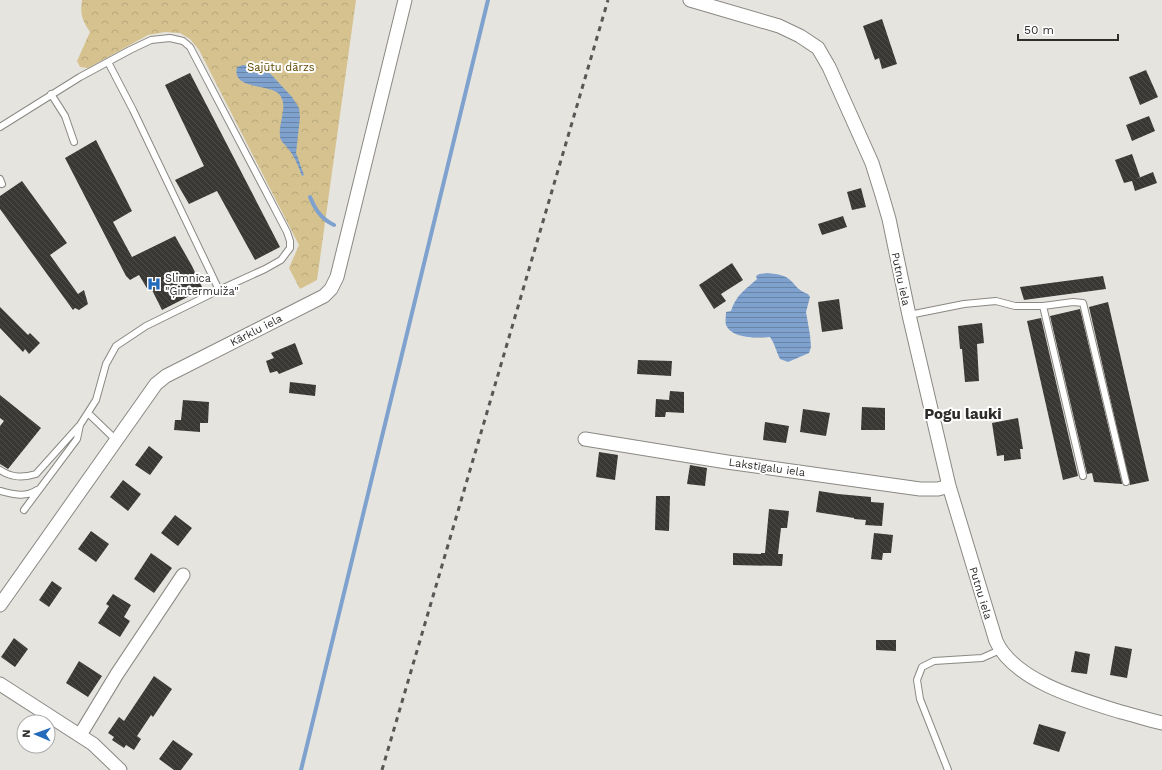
<svg xmlns="http://www.w3.org/2000/svg" width="1162" height="770" viewBox="0 0 1162 770" font-family="'Work Sans',sans-serif">
<defs>
<pattern id="park-crowns" width="20" height="18" patternUnits="userSpaceOnUse"><rect width="20" height="18" fill="#d5c28f"/><path d="M2 6a3 3 0 1 1 6 0M12 15a3 3 0 1 1 6 0" fill="none" stroke="#b7a77c"/></pattern>
<pattern id="water-rules" width="6" height="5" patternUnits="userSpaceOnUse"><rect width="6" height="5" fill="#7ea1ce"/><path d="M0 2.5h6" fill="none" stroke="#6884a7"/></pattern>
<pattern id="building-back-hatch" width="6" height="6" patternUnits="userSpaceOnUse"><rect width="6" height="6" fill="#3a3834"/><path d="M-1 5l2 2M0 0l6 6M5-1l2 2" fill="none" stroke="#4e4c49"/></pattern>
</defs>
<rect width="100%" height="100%" fill="#e6e4df"/>
<!-- park -->
<path fill="url(#park-crowns)" d="M 82,0 L 356,0 L 317,280 L 300,289 L 289,268 L 299,245 L 199,50 L 190,39 L 180,33 L 165,32 L 148,35 L 88,68 L 80,67 L 77,61 L 90,32 C 82,20 80,14 82,0 Z"/>
<!-- water -->
<path fill="url(#water-rules)" d="M 243,65 L 265,68 L 292,97 L 299,108 L 300,117 L 296,153 L 304,175 L 302,176 C 298,165 294,155 286,146 C 283,143 280,140 280,136 C 278,123 289,105 279,94 C 269,84 231,90 237,67 Z
M 767,273 C 775,274 782,274 789,279 C 797,286 797,290 808,294 L 810,297 L 806,312 L 810,335 L 811,347 L 809,353 L 788,362 L 780,359 C 776,351 775,344 770,337 C 758,338 732,339 726,325 C 725,322 726,316 726,312 L 731,311 C 737,294 744,291 757,279 L 756,276 L 759,274 Z"/>
<g fill="none" stroke-linecap="round" stroke-linejoin="round">
<!-- stream -->
<path stroke="#7ea1ce" stroke-width="4" d="M 310,197 C 315,209 321,219 334,225
M 301,770 L 488,0"/>
</g>
<!-- building -->
<path fill="url(#building-back-hatch)" d="M 882,19 L 897,64 L 882,69 L 879,58 L 875,60 L 863,26 Z
M 1146,70 L 1158,97 L 1140,105 L 1129,77 Z
M 190,73 L 280,247 L 255,260 L 217,191 L 189,204 L 175,180 L 204,166 L 165,85 Z
M 1149,116 L 1155,131 L 1132,141 L 1126,125 Z
M 96,140 L 132,211 L 113,222 L 132,257 L 175,236 L 192,266 L 203,289 L 162,310 L 151,288 L 148,290 L 139,275 L 130,280 L 126,276 L 65,158 Z
M 1132,154 L 1140,177 L 1136,179 L 1153,172 L 1157,183 L 1135,191 L 1132,181 L 1124,183 L 1115,160 Z
M 22,181 L 67,243 L 50,255 L 78,294 L 84,290 L 88,304 L 79,310 L 75,308 L 73,310 L 0,209 L 0,196 Z
M 861,188 L 866,207 L 852,210 L 847,192 Z
M 843,216 L 847,227 L 822,235 L 818,224 Z
M 732,263 L 743,280 L 721,294 L 726,301 L 714,309 L 699,285 Z
M 1103,276 L 1106,289 L 1024,300 L 1020,287 Z
M 839,299 L 843,329 L 822,332 L 818,302 Z
M 1108,302 L 1149,481 L 1130,485 L 1089,307 Z
M 0,307 L 28,335 L 30,333 L 40,343 L 29,354 L 25,349 L 23,352 L 0,328 Z
M 1080,309 L 1122,483 L 1122,484 L 1094,482 L 1092,473 L 1087,474 L 1050,316 Z
M 1041,318 L 1078,476 L 1063,480 L 1027,321 Z
M 982,323 L 984,343 L 977,344 L 979,381 L 965,382 L 962,349 L 960,349 L 958,326 Z
M 295,343 L 303,364 L 279,374 L 277,371 L 270,373 L 266,361 L 274,358 L 271,353 Z
M 638,360 L 672,361 L 671,376 L 637,374 Z
M 290,382 L 316,385 L 315,396 L 289,393 Z
M 670,391 L 684,392 L 684,413 L 666,412 L 665,417 L 655,417 L 656,399 L 669,400 Z
M 0,395 L 41,428 L 8,469 L 0,464 L 0,426 L 4,421 L 0,418 Z
M 183,400 L 209,402 L 208,423 L 200,423 L 200,432 L 174,430 L 175,420 L 181,420 Z
M 862,407 L 885,408 L 885,430 L 861,430 Z
M 803,409 L 830,413 L 826,436 L 800,432 Z
M 1018,418 L 1023,449 L 1020,449 L 1021,459 L 1004,461 L 1004,455 L 997,456 L 992,423 Z
M 765,422 L 789,426 L 786,443 L 763,440 Z
M 149,446 L 163,457 L 150,475 L 135,465 Z
M 599,452 L 618,455 L 615,480 L 596,477 Z
M 690,465 L 707,468 L 705,486 L 687,484 Z
M 123,480 L 141,494 L 128,511 L 110,497 Z
M 819,491 L 838,494 L 871,497 L 871,502 L 884,503 L 882,526 L 865,525 L 866,520 L 854,519 L 854,518 L 816,512 Z
M 656,496 L 670,496 L 669,531 L 655,530 Z
M 769,509 L 789,511 L 787,528 L 781,528 L 778,554 L 783,554 L 782,566 L 733,565 L 733,553 L 761,554 L 761,553 L 765,553 Z
M 175,515 L 192,528 L 178,546 L 161,533 Z
M 91,531 L 109,544 L 96,562 L 78,549 Z
M 874,533 L 893,535 L 891,553 L 883,553 L 882,560 L 871,559 Z
M 151,553 L 172,568 L 154,593 L 134,579 Z
M 52,581 L 62,588 L 49,607 L 39,600 Z
M 113,594 L 131,605 L 124,617 L 130,621 L 120,637 L 98,623 L 109,606 L 106,604 Z
M 14,638 L 28,649 L 15,667 L 1,657 Z
M 876,640 L 896,640 L 896,651 L 876,650 Z
M 1115,646 L 1132,649 L 1127,678 L 1110,675 Z
M 1075,651 L 1090,654 L 1087,674 L 1071,672 Z
M 79,661 L 102,676 L 88,697 L 66,683 Z
M 154,676 L 172,689 L 153,717 L 151,715 L 137,736 L 141,739 L 134,750 L 126,745 L 124,748 L 112,740 L 114,737 L 108,733 L 119,717 L 124,721 Z
M 1039,724 L 1066,732 L 1059,752 L 1033,744 Z
M 173,740 L 193,754 L 181,770 L 174,770 L 159,759 Z"/>
<g fill="none" stroke-linecap="round" stroke-linejoin="round">
<defs>
<path id="service" d="M 108,62 L 133,110 L 219,290
M 51,94 L 65,116 L 74,142
M 0,127 L 80,77 L 130,50 L 151,40 L 170,38 L 183,41 L 190,47 L 287,232 L 290,241 L 290,248 L 281,260 L 265,269 L 219,290 L 146,326 L 116,346 L 106,364 L 96,400 L 80,425 L 77,439 L 24,510
M 0,179 L 2,184
M 1043,306 L 1083,476
M 909,315 L 964,304 L 996,301 L 1015,306 L 1043,306 L 1073,302 L 1083,303 L 1126,482
M 88,413 L 116,440
M 0,470 C 12,478 23,478 36,474 L 79,426
M 0,491 C 13,494 25,498 37,490
M 948,770 L 920,699 L 917,680 L 922,667 L 934,661 L 982,658 L 1000,650"/>
<path id="minor" d="M 690,0 L 779,26 L 800,36 L 818,48 L 829,67 L 872,163 L 882,195 L 889,219 L 909,315 L 949,486 L 996,641 C 1014,681 1082,700 1121,712 C 1134,715 1148,720 1162,723
M 585,439 L 727,462 L 920,489 L 938,489 L 949,486
M 0,605 L 156,384 L 166,376 L 324,296 L 331,289 L 337,277 L 405,0
M 0,684 L 93,744 L 120,770
M 80,735 L 117,674 L 183,575"/>
</defs>
<!-- service casing -->
<use href="#service" stroke="#8a8883" stroke-width="8"/>
<!-- minor casing -->
<use href="#minor" stroke="#8a8883" stroke-width="15"/>
<!-- service -->
<use href="#service" stroke="#fff" stroke-width="6"/>
<!-- minor -->
<use href="#minor" stroke="#fff" stroke-width="13"/>
<!-- rail -->
<path stroke="#595755" stroke-width="3" stroke-dasharray="5 5" stroke-linecap="butt" d="M 382,770 L 608,0"/>
</g>
<!-- icons -->
<defs>
<symbol id="hospital-bare" viewBox="-9 -9 18 18"><path d="M-5-5h3v3.5h4V-5h3V5h-3V1.5h-4V5h-3Z" fill="#246bbb" stroke="#fff" stroke-width="2.5" paint-order="stroke"/></symbol>
</defs>
<g fill-rule="evenodd">
<use href="#hospital-bare" x="144" y="274" width="20" height="20"/>
</g>
<g text-anchor="middle" stroke-width="4" stroke-linejoin="round" paint-order="stroke">
<!-- park labels -->
<g font-size="11" fill="#604a01" stroke="#fff">
<text x="281" y="71">Sajūtu dārzs</text>
</g>
<!-- poi labels -->
<g font-size="11" fill="#2e2d2b" stroke="#fff" text-anchor="start">
<text x="165" y="282">Slimnīca<tspan x="165" dy="13">"Ģintermuiža"</tspan></text>
</g>
<!-- street labels -->
<g font-size="11" fill="#2e2d2b" stroke="#fff">
<text transform="translate(901 279) rotate(78)" y="4">Putnu iela</text>
<text transform="translate(256 330) rotate(-27)" y="4">Kārklu iela</text>
<text transform="translate(767 467) rotate(8)" y="4">Lakstīgalu iela</text>
<text transform="translate(981 593) rotate(73)" y="4">Putnu iela</text>
</g>
<!-- district labels -->
<g font-size="15" font-weight="bold" fill="#2e2d2b" stroke="#fff">
<text x="963" y="419">Pogu lauki</text>
</g>
</g>
<!-- north arrow -->
<g transform="translate(36 734) rotate(272)"><circle r="19" fill="#ffffff" stroke="#ababaa"/>
<path d="M0-3L7 15L0 10L-7 15Z" fill="#246bbb"/>
<text y="-6" font-size="11" font-weight="bold" text-anchor="middle" fill="#2e2d2b">N</text>
</g>
<!-- scale -->
<path d="M1018 34v6h100v-6" fill="none" stroke="#2e2d2b" stroke-width="2"/>
<text x="1024" y="34" font-size="12" fill="#2e2d2b" stroke="#ffffff" stroke-width="3" paint-order="stroke">50 m</text>
</svg>
